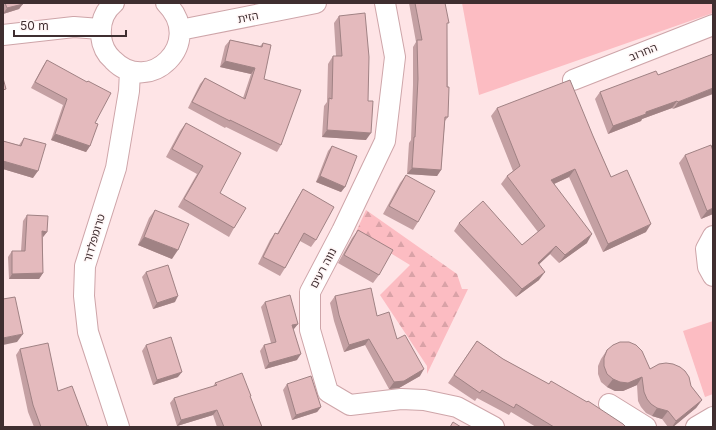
<svg xmlns="http://www.w3.org/2000/svg" width="716" height="430" viewBox="0 0 716 430" font-family="Inter,'Noto Sans Hebrew',sans-serif">
<defs>
<pattern id="forest-firs" width="22" height="20" patternUnits="userSpaceOnUse"><rect width="22" height="20" fill="#fcbcc2"/><path d="M5 1l3.5 6h-7zM16 11l3.5 6h-7z" fill="#d9a2a7"/></pattern>
</defs>
<rect width="100%" height="100%" fill="#fee4e6"/>
<!-- forest -->
<path fill="url(#forest-firs)" d="M 366,210 L 457,274 L 462,289 L 468,289 L 427,374 L 427,366 L 380,295 L 410,265 L 356,232 Z"/>
<!-- garden -->
<path fill="#fcbcc2" d="M 462,3 L 713,3 L 713,13 L 479,95 Z
M 713,321 L 713,394 L 705,397 L 683,331 Z"/>
<g fill="none" stroke-linecap="round" stroke-linejoin="round">
<defs>
<path id="minor" d="M 114,3 C 104,11 100,24 101,36 C 102,46 106,54 113,60 C 149,97 206,43 166,3
M 385,3 L 395,57 L 385,141 L 342,231 L 310,292 L 310,330 L 328,392 L 350,405 L 401,399 L 424,400 L 457,407 L 494,427
M 180,30 L 316,3
M 3,35 L 74,27 L 100,29
M 573,80 L 713,25
M 713,236 L 706,249 L 708,267 L 713,276
M 609,404 L 646,427
M 119,427 L 88,332 L 84,296 L 85,266 L 116,168 L 129,91 L 130,71
M 696,427 L 713,417"/>
</defs>
<!-- minor casing -->
<use href="#minor" stroke="#cea5a9" stroke-width="22"/>
<!-- minor -->
<use href="#minor" stroke="#fff" stroke-width="20"/>
</g>
<!-- wall -->
<path fill="#c4a0a3" d="M 3,3 L 23,3 L 19,9 L 3,14 Z
M 409,3 L 445,3 L 447,25 L 448,117 L 445,121 L 441,170 L 437,176 L 407,174 L 409,143 L 411,140 L 413,85 L 413,47 L 416,42 Z
M 339,16 L 366,140 L 322,137 L 324,106 L 327,102 L 328,64 L 333,56 L 336,56 L 334,23 Z
M 230,40 L 260,46 L 263,43 L 264,79 L 281,145 L 277,152 L 226,127 L 225,128 L 188,108 L 200,84 L 205,78 L 243,98 L 251,74 L 220,67 L 225,46 Z
M 713,54 L 673,109 L 672,108 L 642,119 L 641,121 L 608,134 L 595,99 L 600,92 L 658,75 Z
M 47,60 L 95,123 L 90,146 L 86,152 L 51,140 L 63,105 L 31,88 L 43,66 Z
M 497,108 L 593,136 L 611,177 L 646,232 L 603,252 L 569,177 L 554,184 L 587,243 L 559,263 L 550,254 L 539,264 L 539,280 L 516,297 L 454,231 L 459,223 L 522,245 L 538,232 L 501,184 L 507,176 L 513,171 L 491,116 Z
M 186,123 L 220,193 L 234,228 L 229,237 L 178,207 L 197,174 L 166,157 L 180,131 Z
M 24,138 L 33,178 L 3,169 L 3,141 L 19,145 Z
M 332,146 L 345,187 L 341,192 L 316,182 L 328,151 Z
M 685,155 L 713,214 L 701,219 L 679,163 Z
M 406,175 L 418,222 L 413,230 L 383,214 L 400,183 Z
M 303,189 L 316,240 L 311,247 L 300,241 L 285,268 L 280,276 L 258,264 L 270,240 L 275,233 L 277,234 L 298,197 Z
M 155,210 L 172,259 L 138,245 L 149,218 Z
M 27,215 L 47,232 L 43,237 L 43,273 L 39,279 L 9,279 L 8,257 L 12,251 L 21,251 L 23,221 Z
M 358,230 L 379,275 L 373,283 L 338,263 L 352,238 Z
M 146,272 L 175,302 L 153,309 L 142,277 Z
M 335,296 L 377,316 L 397,339 L 420,376 L 399,388 L 389,389 L 365,345 L 344,352 L 334,321 L 330,303 Z
M 265,302 L 298,324 L 293,329 L 297,360 L 265,369 L 260,351 L 264,345 L 271,343 L 261,307 Z
M 477,341 L 503,359 L 626,427 L 536,427 L 511,412 L 509,415 L 477,398 L 475,401 L 448,383 Z
M 146,345 L 178,377 L 153,385 L 142,351 Z
M 20,349 L 58,391 L 87,426 L 89,427 L 34,427 L 28,412 L 16,355 Z
M 607,350 L 691,386 L 702,400 L 696,408 L 673,427 L 668,427 L 662,419 L 652,416 L 646,413 L 641,407 L 638,401 L 637,385 L 623,391 L 615,391 L 607,387 L 601,382 L 598,374 L 598,366 L 601,359 Z
M 215,383 L 250,397 L 262,427 L 217,427 L 213,415 L 177,426 L 170,403 L 174,398 L 213,387 Z
M 287,384 L 321,407 L 317,412 L 292,420 L 283,390 Z"/>
<!-- shaded-wall -->
<path fill="#a08284" d="M 23,4 L 19,9 L 3,14 L 7,8 Z
M 225,61 L 255,68 L 251,74 L 220,67 Z
M 713,88 L 713,94 L 673,109 L 678,102 Z
M 677,101 L 672,108 L 642,119 L 641,121 L 608,134 L 613,126 L 646,112 Z
M 327,130 L 371,133 L 366,140 L 322,137 Z
M 55,134 L 90,146 L 86,152 L 51,140 Z
M 3,161 L 38,171 L 33,178 L 3,169 Z
M 412,168 L 441,170 L 437,176 L 407,174 Z
M 575,169 L 569,177 L 545,188 L 551,180 Z
M 320,176 L 345,187 L 341,192 L 316,182 Z
M 713,208 L 713,214 L 701,219 L 707,211 Z
M 651,224 L 646,232 L 603,252 L 608,244 Z
M 42,231 L 47,232 L 43,237 Z
M 592,234 L 587,243 L 559,263 L 565,255 Z
M 144,237 L 178,250 L 172,259 L 138,245 Z
M 556,246 L 550,254 L 532,271 L 538,263 Z
M 545,272 L 539,280 L 516,297 L 522,289 Z
M 43,273 L 39,279 L 9,279 L 12,274 Z
M 178,296 L 175,302 L 153,309 L 157,303 Z
M 298,324 L 294,329 L 288,331 L 292,325 Z
M 23,334 L 17,342 L 3,345 L 3,338 Z
M 369,339 L 365,345 L 344,352 L 349,345 Z
M 301,354 L 297,360 L 265,369 L 269,363 Z
M 424,369 L 420,376 L 399,388 L 389,389 L 394,382 Z
M 182,372 L 178,377 L 153,385 L 157,380 Z
M 642,377 L 637,385 L 623,391 L 615,391 L 607,387 L 613,379 Z
M 702,400 L 696,408 L 673,427 L 672,427 L 676,421 Z
M 321,407 L 317,412 L 292,420 L 296,415 Z
M 657,408 L 668,411 L 662,419 L 652,416 Z
M 217,410 L 213,415 L 177,426 L 181,420 Z"/>
<!-- building -->
<path fill="#e4babd" stroke="#a08284" d="M 5,3 L 23,3 L 23,4 L 7,8 Z
M 415,3 L 445,3 L 449,23 L 447,23 L 447,87 L 449,87 L 448,117 L 445,117 L 441,170 L 412,168 L 414,137 L 415,137 L 418,79 L 417,40 L 422,40 Z
M 365,13 L 369,57 L 368,101 L 373,101 L 371,133 L 327,130 L 329,98 L 332,99 L 333,56 L 342,56 L 339,16 Z
M 230,40 L 262,47 L 263,43 L 271,45 L 264,79 L 301,90 L 281,145 L 230,120 L 230,121 L 192,102 L 205,78 L 245,99 L 255,68 L 225,61 Z
M 713,54 L 713,88 L 678,102 L 677,101 L 646,112 L 646,114 L 613,126 L 600,92 L 656,71 L 658,75 Z
M 47,60 L 87,82 L 88,81 L 111,93 L 95,123 L 98,124 L 90,146 L 55,134 L 67,99 L 35,82 Z
M 3,78 L 6,89 L 3,90 Z
M 570,80 L 593,136 L 611,177 L 627,170 L 651,224 L 608,244 L 575,169 L 551,180 L 592,234 L 565,255 L 556,246 L 538,263 L 545,272 L 522,289 L 459,223 L 483,201 L 522,245 L 545,226 L 507,176 L 520,166 L 497,108 Z
M 186,123 L 241,153 L 220,193 L 246,208 L 234,228 L 184,199 L 203,166 L 172,149 Z
M 24,138 L 46,144 L 38,171 L 3,161 L 3,141 L 21,146 Z
M 711,145 L 713,151 L 713,208 L 707,211 L 685,155 Z
M 332,146 L 357,156 L 345,187 L 320,176 Z
M 406,175 L 435,191 L 418,222 L 389,206 Z
M 303,189 L 334,207 L 316,240 L 304,233 L 285,268 L 263,257 L 275,233 L 278,234 Z
M 155,210 L 189,224 L 178,250 L 144,237 Z
M 27,215 L 48,216 L 47,232 L 42,231 L 43,273 L 12,274 L 12,251 L 25,251 Z
M 358,230 L 393,250 L 379,275 L 344,255 Z
M 168,265 L 178,296 L 157,303 L 146,272 Z
M 371,288 L 377,316 L 389,312 L 397,339 L 405,335 L 424,369 L 404,381 L 394,382 L 369,339 L 349,345 L 339,315 L 335,296 Z
M 290,295 L 298,324 L 292,325 L 301,354 L 269,363 L 264,345 L 276,342 L 265,302 Z
M 15,297 L 23,334 L 3,338 L 3,299 Z
M 171,337 L 182,372 L 157,380 L 146,345 Z
M 477,341 L 503,359 L 549,384 L 551,381 L 587,402 L 588,401 L 623,424 L 626,427 L 554,427 L 516,404 L 514,408 L 482,390 L 480,393 L 454,375 Z
M 620,342 L 629,342 L 636,345 L 642,351 L 650,369 L 659,364 L 666,363 L 673,364 L 680,367 L 685,371 L 689,377 L 691,386 L 702,400 L 676,421 L 668,411 L 657,408 L 651,404 L 647,399 L 644,392 L 642,377 L 628,383 L 620,382 L 613,379 L 607,374 L 604,366 L 604,358 L 607,350 L 613,345 Z
M 48,343 L 58,391 L 72,386 L 87,426 L 89,426 L 89,427 L 41,427 L 33,405 L 20,349 Z
M 242,373 L 251,396 L 250,396 L 262,427 L 224,427 L 217,410 L 181,420 L 174,398 L 217,385 L 215,383 Z
M 311,376 L 321,407 L 296,415 L 287,384 Z
M 453,422 L 461,427 L 450,427 Z"/>
<g text-anchor="middle" stroke-width="3" stroke-linejoin="round" paint-order="stroke">
<!-- street labels -->
<g font-size="11" fill="#3f2e30" stroke="#fff6f6">
<text transform="translate(248 17) rotate(-11)" y="4">הזית</text>
<text transform="translate(643 52) rotate(-22)" y="4">החרוב</text>
<text transform="translate(94 238) rotate(-73)" y="4">טרומפלדור</text>
<text transform="translate(323 268) rotate(-62)" y="4">נווה רעים</text>
</g>
</g>
<!-- border -->
<rect width="716" height="430" fill="none" stroke="#3f2e30" stroke-width="8"/>
<!-- scale -->
<path d="M14 30v6h112v-6" fill="none" stroke="#3f2e30" stroke-width="2"/>
<text x="20" y="30" font-size="12" fill="#3f2e30" stroke="#fff6f6" stroke-width="3" paint-order="stroke">50 m</text>
</svg>
